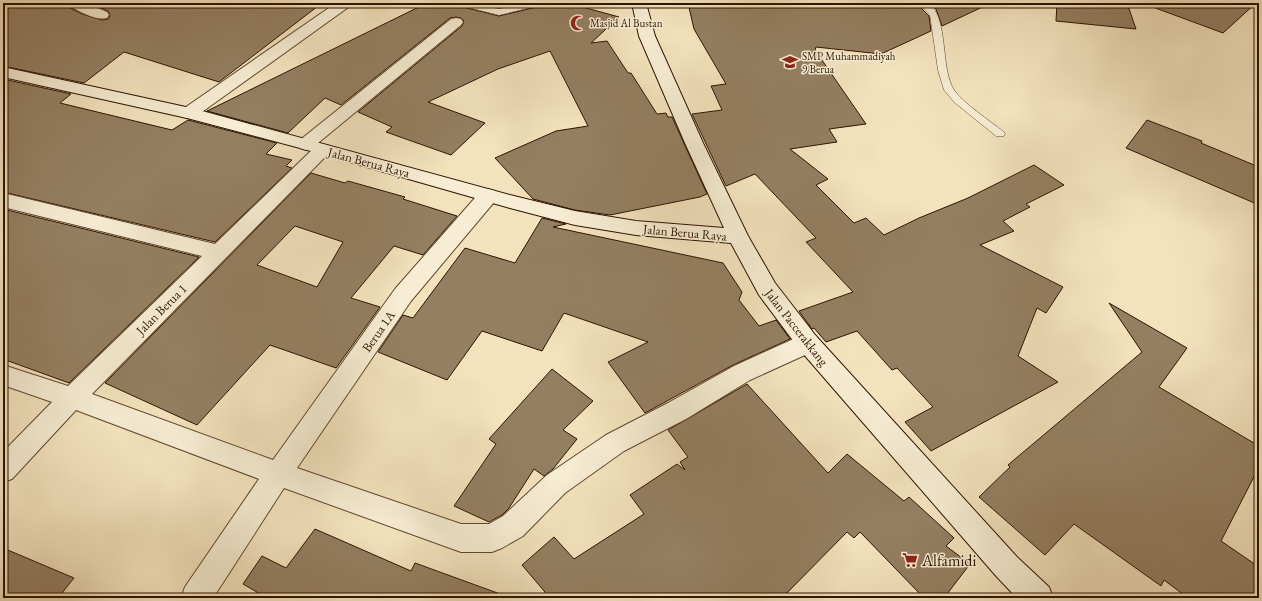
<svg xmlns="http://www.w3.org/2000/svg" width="1262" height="601" viewBox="0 0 1262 601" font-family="'EB Garamond',serif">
<rect width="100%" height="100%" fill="#f3e3bd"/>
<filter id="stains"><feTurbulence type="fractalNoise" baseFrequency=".005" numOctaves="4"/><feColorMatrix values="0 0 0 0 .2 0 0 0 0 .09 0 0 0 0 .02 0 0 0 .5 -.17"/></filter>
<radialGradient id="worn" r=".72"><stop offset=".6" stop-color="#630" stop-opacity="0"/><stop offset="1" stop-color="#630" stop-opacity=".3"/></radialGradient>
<!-- building -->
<path fill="#947f62" stroke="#2e1300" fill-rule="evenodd" d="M 3,3 L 66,3 L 68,7 L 82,14 L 102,20 L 108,19 L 110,16 L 108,11 L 90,3 L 322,3 L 219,82 L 124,52 L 84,83 L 3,66 Z
M 427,3 L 457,3 L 459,6 L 499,16 L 541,6 L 543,3 L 568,3 L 619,17 L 591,43 L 607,41 L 628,73 L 631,73 L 657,114 L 666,113 L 668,117 L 672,117 L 707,194 L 700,197 L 610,215 L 575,210 L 533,199 L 495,158 L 556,131 L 588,126 L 550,51 L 498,69 L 428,102 L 485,123 L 451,155 L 386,132 L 392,127 L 358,112 L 462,26 L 464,21 L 461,18 L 456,17 L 450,18 L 341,105 L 325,98 L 288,133 L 207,111 Z
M 479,3 L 520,3 L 499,7 Z
M 688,3 L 916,3 L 929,16 L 931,31 L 881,54 L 816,47 L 815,50 L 866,124 L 829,129 L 837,142 L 790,149 L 828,179 L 816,185 L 854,223 L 866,218 L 884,235 L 919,218 L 968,198 L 1034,165 L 1064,185 L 1026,204 L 1030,207 L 1003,221 L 1014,231 L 980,245 L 1063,287 L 1046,313 L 1037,308 L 1018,356 L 1058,382 L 931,451 L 905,422 L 933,407 L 897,368 L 892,370 L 857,331 L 826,342 L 814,328 L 812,329 L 799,311 L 853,292 L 806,242 L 816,238 L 755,174 L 726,186 L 692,114 L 722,110 L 711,86 L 726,84 L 694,29 Z
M 930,3 L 991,3 L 942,26 L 936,9 Z
M 1057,3 L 1127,3 L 1136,29 L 1056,21 Z
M 1150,3 L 1256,3 L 1223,33 L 1150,6 Z
M 3,79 L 71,94 L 60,103 L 172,130 L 188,120 L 277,143 L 266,154 L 292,160 L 286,166 L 292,168 L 215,242 L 3,192 Z
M 1147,120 L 1202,141 L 1201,143 L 1259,167 L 1259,205 L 1126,148 Z
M 311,173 L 345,183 L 348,181 L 405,197 L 403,199 L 457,216 L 423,255 L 394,246 L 351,298 L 380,307 L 336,368 L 270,345 L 197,425 L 105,383 ZM 295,226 L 343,242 L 317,287 L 257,265 Z
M 3,209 L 199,257 L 69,383 L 3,359 Z
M 542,218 L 566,224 L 553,227 L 723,263 L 742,292 L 739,300 L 759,326 L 776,320 L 790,339 L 733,365 L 645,413 L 608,362 L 648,342 L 564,313 L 542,351 L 482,331 L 447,380 L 378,352 L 403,315 L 413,318 L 465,248 L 515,263 Z
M 1109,303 L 1187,348 L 1159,387 L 1259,446 L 1259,467 L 1221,541 L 1259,567 L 1259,598 L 1188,598 L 1164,580 L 1161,586 L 1074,524 L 1045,555 L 979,497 L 1010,467 L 1008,465 L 1142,352 Z
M 552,369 L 593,401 L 563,430 L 577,439 L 553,469 L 544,476 L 534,469 L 509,508 L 502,515 L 489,522 L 454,506 L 496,444 L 489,439 Z
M 747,384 L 828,473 L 847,454 L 904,501 L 909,497 L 954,538 L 946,546 L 970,564 L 944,598 L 924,598 L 860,532 L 854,538 L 847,532 L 782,598 L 550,598 L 522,565 L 554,537 L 574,559 L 644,514 L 630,495 L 677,464 L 685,470 L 680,462 L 688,457 L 668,430 Z
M 315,529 L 411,571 L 415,563 L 503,595 L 503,598 L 267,598 L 243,584 L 262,556 L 286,568 Z
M 3,548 L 74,578 L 58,598 L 3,598 Z"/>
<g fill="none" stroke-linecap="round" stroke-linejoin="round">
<defs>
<path id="lane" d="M 458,3 L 472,3 L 499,9 L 527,3 L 542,3 L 541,5 L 499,15 L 459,5 Z
M 918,3 L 928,3 C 949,17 940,68 954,90 C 963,103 990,121 1004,132 L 1005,134 L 1004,136 L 996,136 L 954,102 L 944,90 L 938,70 L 930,15 Z"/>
<path id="street" d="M 67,3 L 86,3 L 107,12 L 109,15 L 107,18 C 95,21 80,11 69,6 Z
M 336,3 L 352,3 L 350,6 L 195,117 L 189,118 L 183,117 L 180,113 L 183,109 Z
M 456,18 L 461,19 L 463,22 L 461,25 L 312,148 L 306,150 L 300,148 L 297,144 L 300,140 L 451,19 Z
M 322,144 L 328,146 L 331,150 L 328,154 L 92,394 L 273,460 L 395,289 L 481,191 L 488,189 L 495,191 L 498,196 L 495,201 L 411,301 L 297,468 L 461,524 L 489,524 L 503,516 L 547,475 L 606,435 L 668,403 L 734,366 L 800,336 L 808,334 L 816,336 L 820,343 L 816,350 L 750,380 L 686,419 L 624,451 L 565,493 L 523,536 L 502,548 L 492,552 L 461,552 L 284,488 L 213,598 L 181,598 L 185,587 L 259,479 L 76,410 L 12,479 L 3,482 L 3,452 L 52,402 L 3,385 L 3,365 L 68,386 L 202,256 L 3,207 L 3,193 L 215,244 L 316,146 Z"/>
<path id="secondary" d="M 632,3 L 646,3 L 655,36 L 703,143 L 748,236 L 775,283 L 816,336 L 1017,557 L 1049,587 L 1053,598 L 1017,598 L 997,577 L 800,350 L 759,295 L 731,243 L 636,235 L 575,225 L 510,208 L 300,148 L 187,118 L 3,77 L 3,67 L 195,109 L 510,195 L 575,211 L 636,221 L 724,228 L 685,143 L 639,36 Z"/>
</defs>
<!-- lane casing -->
<use href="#lane" stroke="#5f472f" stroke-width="1"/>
<!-- street casing -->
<use href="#street" stroke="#5f472f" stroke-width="2"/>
<!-- secondary casing -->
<use href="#secondary" stroke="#2e1300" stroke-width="2"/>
<!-- lane -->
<use href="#lane" fill="#f7edd4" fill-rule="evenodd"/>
<!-- street -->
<use href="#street" fill="#f7edd4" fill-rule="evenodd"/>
<!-- secondary -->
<use href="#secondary" fill="#f7edd4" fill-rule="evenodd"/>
</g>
<!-- icons -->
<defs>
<symbol id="mosque-bare" viewBox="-9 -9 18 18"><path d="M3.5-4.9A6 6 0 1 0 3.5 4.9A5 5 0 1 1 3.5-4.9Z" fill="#8f2418" stroke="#f7edd4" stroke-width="2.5" paint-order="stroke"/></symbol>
<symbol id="school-bare" viewBox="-9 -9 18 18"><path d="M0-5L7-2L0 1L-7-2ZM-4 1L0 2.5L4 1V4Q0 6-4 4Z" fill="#8f2418" stroke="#f7edd4" stroke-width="2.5" paint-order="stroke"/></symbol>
<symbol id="supermarket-bare" viewBox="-9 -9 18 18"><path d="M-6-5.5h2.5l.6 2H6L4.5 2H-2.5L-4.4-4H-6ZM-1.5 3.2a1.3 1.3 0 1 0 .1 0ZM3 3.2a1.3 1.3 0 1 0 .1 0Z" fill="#8f2418" stroke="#f7edd4" stroke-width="2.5" paint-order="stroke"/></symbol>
</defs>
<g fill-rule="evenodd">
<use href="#mosque-bare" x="567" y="12" width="22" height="22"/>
<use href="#school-bare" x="779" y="51" width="22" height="22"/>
<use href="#supermarket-bare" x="899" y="549" width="22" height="22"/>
</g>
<g text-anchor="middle" stroke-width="3" stroke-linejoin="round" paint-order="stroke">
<!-- far-poi labels -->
<g font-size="11" fill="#2e1300" stroke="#f7edd4" text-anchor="start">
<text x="590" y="27">Masjid Al Bustan</text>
<text x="802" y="60">SMP Muhammadiyah<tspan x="802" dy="13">9 Berua</tspan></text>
</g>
<!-- street labels -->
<g font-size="13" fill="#2e1300" stroke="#f7edd4">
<text transform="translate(369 162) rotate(15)" y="5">Jalan Berua Raya</text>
<text transform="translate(685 232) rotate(5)" y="5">Jalan Berua Raya</text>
<text transform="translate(161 309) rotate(-45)" y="5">Jalan Berua 1</text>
<text transform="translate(797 327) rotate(52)" y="5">Jalan Paccerakkang</text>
<text transform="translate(378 331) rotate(-55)" y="5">Berua 1A</text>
</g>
<!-- near-poi labels -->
<g font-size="16" fill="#2e1300" stroke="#f7edd4" text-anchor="start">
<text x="922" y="566">Alfamidi</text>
</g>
</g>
<!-- margin -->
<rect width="1262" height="601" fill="none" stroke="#f3e3bd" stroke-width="16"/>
<rect x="4" y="4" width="1254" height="593" fill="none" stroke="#2e1300" stroke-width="2"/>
<rect x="8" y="8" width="1246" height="585" fill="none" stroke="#2e1300"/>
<rect width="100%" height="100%" filter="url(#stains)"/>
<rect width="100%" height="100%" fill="url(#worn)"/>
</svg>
